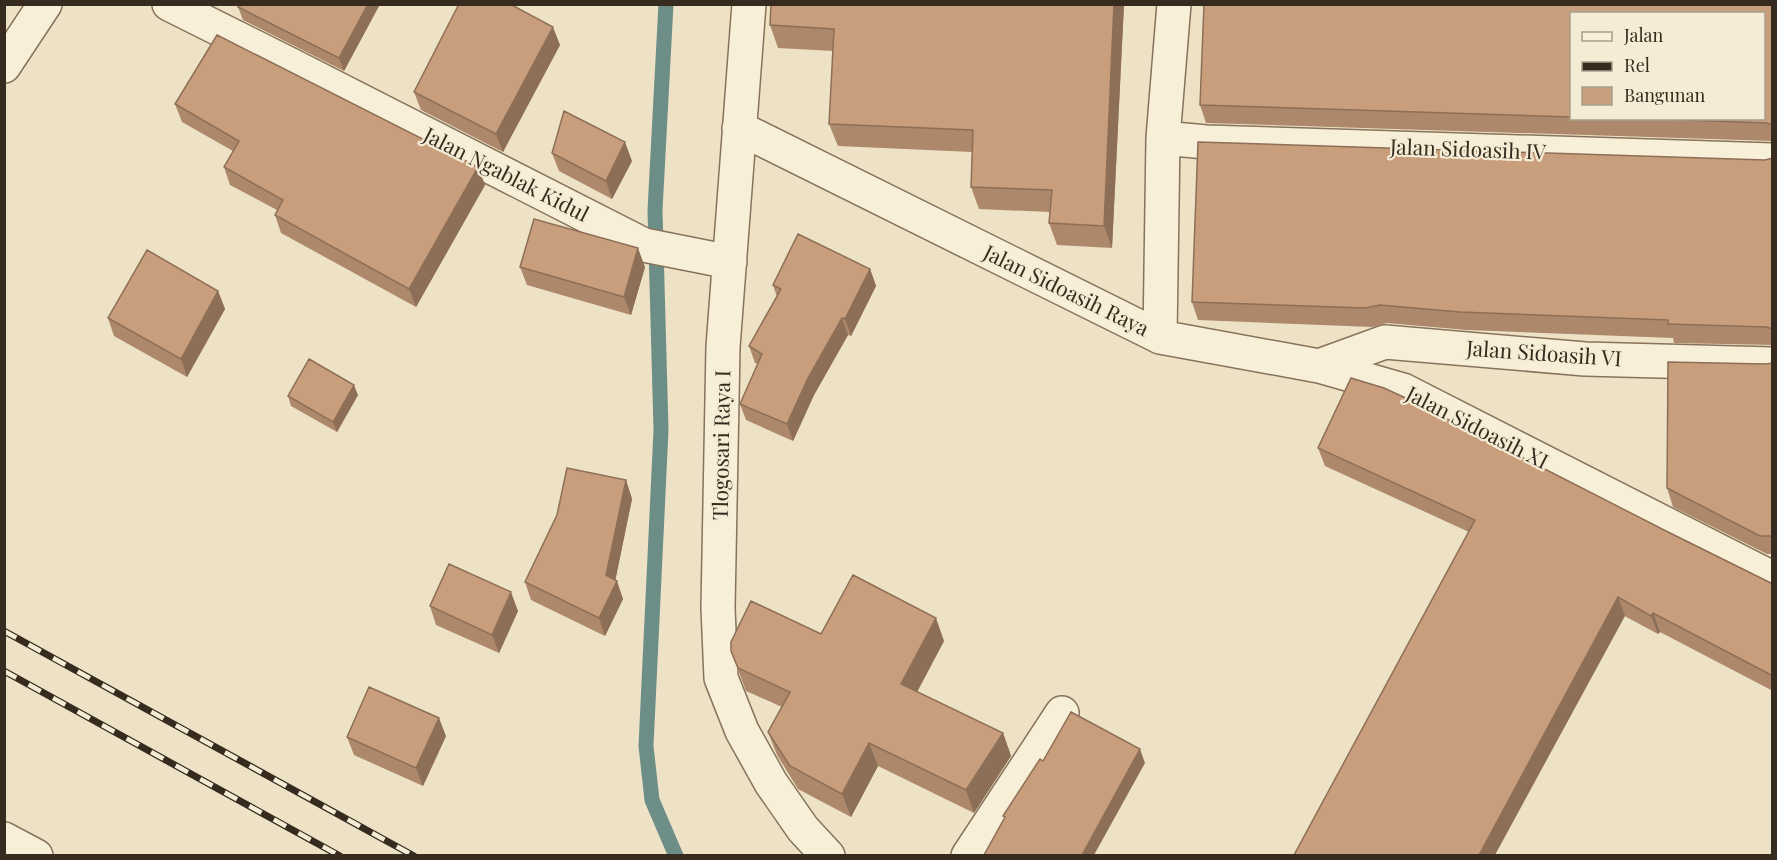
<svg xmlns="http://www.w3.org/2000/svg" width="1777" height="860" viewBox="0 0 1777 860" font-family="'Playfair Display',serif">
<rect width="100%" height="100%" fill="#ede2c5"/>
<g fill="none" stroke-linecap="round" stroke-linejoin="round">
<!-- stream -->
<path stroke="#6d8e87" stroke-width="15" d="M 666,4 L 655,210 L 661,430 L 646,746 L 652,800 L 676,856"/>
<defs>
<path id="minor" d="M 169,4 L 291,65 L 644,245 L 730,262
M 749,4 L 723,347 L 718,608 L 721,678 L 742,731 L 771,783 L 803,829 L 828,856
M 4,66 L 45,4
M 739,128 L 1160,337 L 1319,366 L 1403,390 L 1772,578
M 1163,138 L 1206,142 L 1772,160
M 1160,337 L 1163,138 L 1174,4
M 1319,366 L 1385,342 L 1585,359 L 1772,364
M 4,839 L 36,856
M 968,856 L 1062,713"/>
</defs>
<!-- minor casing -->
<use href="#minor" stroke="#87735c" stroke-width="36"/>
<!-- minor -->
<use href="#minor" stroke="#f8efd8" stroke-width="33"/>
<defs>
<path id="rail" d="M 4,631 L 414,856
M 4,671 L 340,856"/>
</defs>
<!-- rail casing -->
<use href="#rail" stroke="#372b1f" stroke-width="7"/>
<!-- rail -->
<use href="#rail" stroke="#f4ecd4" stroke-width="4.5" stroke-dasharray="14" stroke-linecap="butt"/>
</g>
<!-- wall -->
<path fill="#ad886b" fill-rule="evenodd" d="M 240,4 L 380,4 L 344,71 L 243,20 L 238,7 Z
M 771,4 L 1124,4 L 1112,248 L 1057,245 L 1049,223 L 1050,212 L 979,209 L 971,187 L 972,152 L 838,146 L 829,124 L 833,51 L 778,48 L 770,25 Z
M 1204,4 L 1773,4 L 1773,141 L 1206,123 L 1200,105 ZM 1572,14 L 1764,14 L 1764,118 L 1572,118 Z
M 560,45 L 503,152 L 421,110 L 414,92 Z
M 175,104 L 478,167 L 485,185 L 416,307 L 281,233 L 275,215 L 277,210 L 230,185 L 224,167 L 233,151 L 182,122 Z
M 552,153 L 632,161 L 612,199 L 559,171 Z
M 1773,158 L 1773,345 L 1674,343 L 1673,338 L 1467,330 L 1387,323 L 1372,327 L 1198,320 L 1192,302 Z
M 520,267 L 645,267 L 631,315 L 527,285 Z
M 870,269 L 876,286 L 851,336 L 848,335 L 814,395 L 793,441 L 746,420 L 740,404 L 758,364 L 755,363 L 749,346 L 777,297 L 773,285 Z
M 218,291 L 225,309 L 187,377 L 114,336 L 108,318 Z
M 1773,363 L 1773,554 L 1767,554 L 1673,507 L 1667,488 L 1765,364 Z
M 358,395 L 337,432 L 291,406 L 288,396 Z
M 1318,448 L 1666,531 L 1773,584 L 1773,691 L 1660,632 L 1658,634 L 1469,532 L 1325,466 Z
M 626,480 L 632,499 L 615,580 L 623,599 L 605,636 L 531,600 L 525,582 L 557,515 Z
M 430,606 L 518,611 L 499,653 L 436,625 Z
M 821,634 L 944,641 L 917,692 L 1003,733 L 1011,756 L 974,813 L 878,766 L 851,817 L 798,789 L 777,755 L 768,732 L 782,707 L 746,691 L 731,651 Z
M 446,736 L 423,786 L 354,755 L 347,737 Z"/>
<!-- shaded-wall -->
<path fill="#8d6f57" d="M 368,4 L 380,4 L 344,71 L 339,58 Z
M 1114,4 L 1124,4 L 1112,248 L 1104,226 Z
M 553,27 L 560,45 L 503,152 L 496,134 Z
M 625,142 L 632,161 L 612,199 L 606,181 Z
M 478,167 L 485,185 L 416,307 L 409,289 Z
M 638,248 L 645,267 L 631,315 L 624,297 Z
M 870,269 L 876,286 L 851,336 L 845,319 Z
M 218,291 L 225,309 L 187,377 L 181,359 Z
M 842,318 L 848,335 L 814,395 L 793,441 L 787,424 L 808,378 Z
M 354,385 L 358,395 L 337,432 L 333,422 Z
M 626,480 L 632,499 L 614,587 L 617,581 L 623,599 L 605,636 L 599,618 L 606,575 Z
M 511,592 L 518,611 L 499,653 L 492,635 Z
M 1618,597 L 1625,616 L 1495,855 L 1479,855 Z
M 1653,613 L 1660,632 L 1658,634 L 1651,616 Z
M 936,618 L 944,641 L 909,707 L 901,684 Z
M 439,718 L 446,736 L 423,786 L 416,768 Z
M 1003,733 L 1011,756 L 974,813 L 966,790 Z
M 869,743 L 878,766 L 851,817 L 842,794 Z
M 1140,749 L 1145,763 L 1094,855 L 1082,855 Z"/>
<!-- building -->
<path fill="#c99e7c" stroke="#8d6f57" stroke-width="1.5" d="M 240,4 L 368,4 L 339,58 L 238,7 Z
M 459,4 L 510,4 L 553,27 L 496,134 L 414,92 Z
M 771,4 L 1114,4 L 1104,226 L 1049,223 L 1052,190 L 971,187 L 973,130 L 829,124 L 834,29 L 770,25 Z
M 1204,4 L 1773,4 L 1773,125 L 1766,123 L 1630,118 L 1764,118 L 1764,14 L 1572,14 L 1572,117 L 1200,105 Z
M 217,35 L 478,167 L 409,289 L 275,215 L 283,200 L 224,167 L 239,141 L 175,104 Z
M 564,111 L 625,142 L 606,181 L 552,153 Z
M 1198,142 L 1765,160 L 1773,158 L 1773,329 L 1766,327 L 1668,324 L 1668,320 L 1460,312 L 1380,305 L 1365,308 L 1192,302 Z
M 534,219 L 638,248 L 624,297 L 520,267 Z
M 798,234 L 870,269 L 845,319 L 842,318 L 808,378 L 787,424 L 740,404 L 762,354 L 749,346 L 781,289 L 773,285 Z
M 147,250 L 218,291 L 181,359 L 108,318 Z
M 309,359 L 354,385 L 333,422 L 288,396 Z
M 1668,362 L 1765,364 L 1773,363 L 1773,536 L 1760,536 L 1667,488 Z
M 1351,378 L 1384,388 L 1410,400 L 1666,531 L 1773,584 L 1773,676 L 1653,613 L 1651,616 L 1618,597 L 1479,855 L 1294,855 L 1475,520 L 1318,448 Z
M 567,468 L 626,480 L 606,575 L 617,581 L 599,618 L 525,582 L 557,515 Z
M 449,564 L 511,592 L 492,635 L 430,606 Z
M 853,575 L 936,618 L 901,684 L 1003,733 L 966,790 L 869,743 L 842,794 L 790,766 L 768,732 L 790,692 L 738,668 L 731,651 L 731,642 L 751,601 L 821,634 Z
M 369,687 L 439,718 L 416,768 L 347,737 Z
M 1071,712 L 1140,749 L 1082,855 L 984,855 L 1005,817 L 1003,816 L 1040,759 L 1043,761 Z"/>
<g text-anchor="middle" stroke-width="4.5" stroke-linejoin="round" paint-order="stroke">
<!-- street labels -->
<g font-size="21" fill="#372b1f" stroke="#f4ecd4">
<text transform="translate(1468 150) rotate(2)" y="7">Jalan Sidoasih IV</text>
<text transform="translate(506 175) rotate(27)" y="7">Jalan Ngablak Kidul</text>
<text transform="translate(1066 291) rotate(26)" y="7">Jalan Sidoasih Raya</text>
<text transform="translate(1544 354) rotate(4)" y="7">Jalan Sidoasih VI</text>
<text transform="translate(1477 428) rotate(27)" y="7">Jalan Sidoasih XI</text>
<text transform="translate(722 445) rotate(-89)" y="7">Tlogosari Raya I</text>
</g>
</g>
<!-- border -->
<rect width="1777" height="860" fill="none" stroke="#372b1f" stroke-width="12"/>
<!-- legend -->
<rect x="1570" y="12" width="195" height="108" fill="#f4ecd4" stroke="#a89f8c" stroke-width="1.5"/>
<rect x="1582" y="32" width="30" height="9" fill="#f8efd8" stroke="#a89f8c" stroke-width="1.5"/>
<text x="1624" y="42" font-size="18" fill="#372b1f">Jalan</text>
<rect x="1582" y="62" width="30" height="9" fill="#372b1f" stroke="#a89f8c" stroke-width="1.5"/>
<text x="1624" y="72" font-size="18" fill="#372b1f">Rel</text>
<rect x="1582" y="87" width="30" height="18" fill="#c99e7c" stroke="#a89f8c" stroke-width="1.5"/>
<text x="1624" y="102" font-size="18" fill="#372b1f">Bangunan</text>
</svg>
